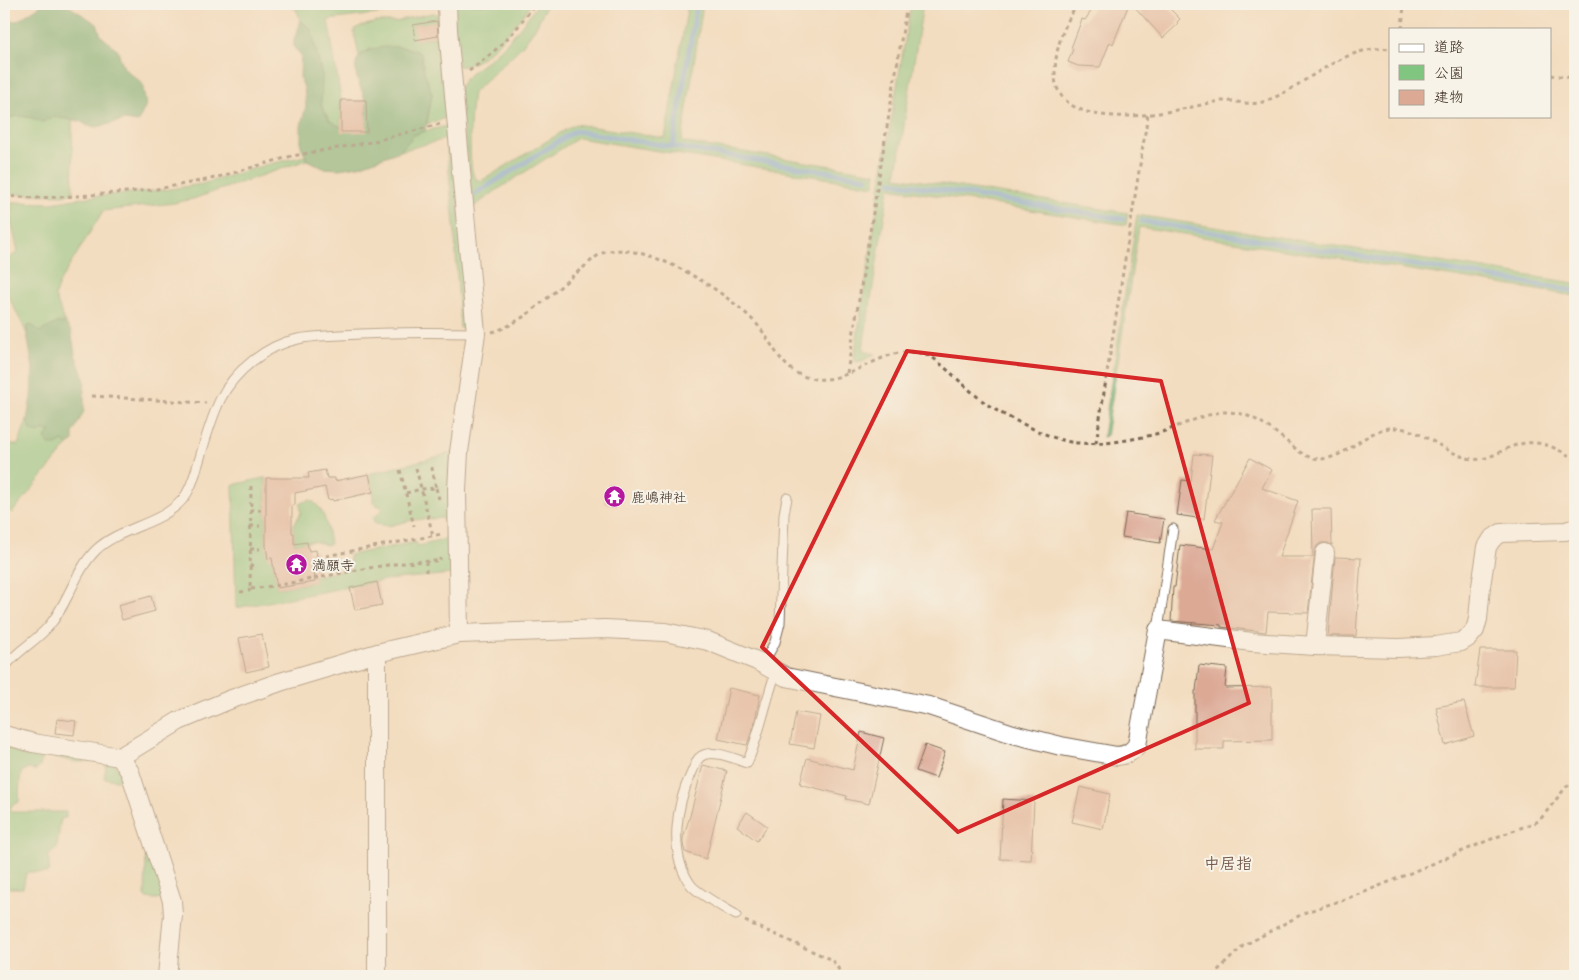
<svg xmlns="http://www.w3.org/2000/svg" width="1579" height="980" viewBox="0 0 1579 980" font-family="Pangolin,'Klee One',sans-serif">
<rect width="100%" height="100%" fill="#f7f3e8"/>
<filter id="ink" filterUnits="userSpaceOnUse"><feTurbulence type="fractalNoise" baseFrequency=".02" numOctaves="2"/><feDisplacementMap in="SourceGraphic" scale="10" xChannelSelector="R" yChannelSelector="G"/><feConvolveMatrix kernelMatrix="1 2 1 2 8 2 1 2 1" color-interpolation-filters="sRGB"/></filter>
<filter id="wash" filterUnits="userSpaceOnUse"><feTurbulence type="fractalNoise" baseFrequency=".0096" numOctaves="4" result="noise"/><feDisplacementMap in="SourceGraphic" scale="20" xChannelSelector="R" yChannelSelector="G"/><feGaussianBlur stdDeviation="1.12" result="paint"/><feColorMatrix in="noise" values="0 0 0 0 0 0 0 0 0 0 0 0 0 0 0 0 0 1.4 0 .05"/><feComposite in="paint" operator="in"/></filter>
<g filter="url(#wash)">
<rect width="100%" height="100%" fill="#f3ddc0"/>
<!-- green -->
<path fill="#81c680" stroke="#5e784f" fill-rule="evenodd" d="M 292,4 L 425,4 L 421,6 L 393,12 L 328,20 L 341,100 L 341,127 L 329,120 L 321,105 L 322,76 L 311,29 L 300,20 L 298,13 Z
M 452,4 L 531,4 C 519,21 480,71 458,66 Z
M 538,4 L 547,4 L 536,27 L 522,46 L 473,93 C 470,109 468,159 473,174 C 474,178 477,180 481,181 L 575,124 L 665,138 L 688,4 L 703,4 L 682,141 L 687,143 L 876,173 L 874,186 L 578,138 L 497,190 L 472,208 L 459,88 C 467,73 481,66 494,55 C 511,40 524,22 538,4 Z
M 911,4 L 923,4 L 896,177 L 1128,213 L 1126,225 L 889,188 L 863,348 L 866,352 L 875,354 L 862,361 L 855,362 L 854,358 L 885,156 Z
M 433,13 L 443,16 L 449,117 L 427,124 L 432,94 L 424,72 L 422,58 L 417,51 L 405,48 L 370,49 L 359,56 L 354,32 L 356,28 L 376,22 L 397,22 L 404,19 ZM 440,21 L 442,35 L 416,40 L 413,25 Z
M 20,116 L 35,118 L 42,122 L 53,117 L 72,120 L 73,193 L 64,195 L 4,194 L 4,125 L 11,117 Z
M 447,126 L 452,128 L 468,323 L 465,327 L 460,328 L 455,236 L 446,139 L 400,151 L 414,135 L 425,131 Z
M 305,156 L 307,160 L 193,199 L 174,203 L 103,211 L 59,283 L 55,296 L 65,323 L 57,323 L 40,332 L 27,327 L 27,334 L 4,287 L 4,261 L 18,252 L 11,221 L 12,202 L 51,203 L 87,197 L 163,190 L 202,184 L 265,165 Z
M 1137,215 L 1575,283 L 1575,296 L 1139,227 L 1106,436 L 1103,437 Z
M 27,420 L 32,431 L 51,431 L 55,445 L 63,441 L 68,445 L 12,513 L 4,506 L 4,442 L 18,445 Z
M 455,452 L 449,523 L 445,522 L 442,518 L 413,520 L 388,526 L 375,524 L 373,518 L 383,509 L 381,507 L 373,503 L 373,492 L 369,474 Z
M 263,478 L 266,478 L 266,546 L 272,558 L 277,588 L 315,582 L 314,576 L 351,569 L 349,555 L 416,542 L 418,546 L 448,539 L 453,541 L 453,574 L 385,580 L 236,608 L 233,485 Z
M 310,500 C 326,508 327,528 330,544 L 327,545 L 313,541 L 295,544 L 293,526 L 301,513 L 300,503 Z
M 4,743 L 103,761 L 76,762 L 42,754 L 40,767 L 35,770 L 28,769 L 22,771 L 20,779 L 19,802 L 12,805 L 10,809 L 12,812 L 66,812 L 66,818 L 62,818 L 60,823 L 57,848 L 49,855 L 49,871 L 47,873 L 28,872 L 26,874 L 23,888 L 4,888 Z
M 107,762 L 116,765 L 125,778 L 116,780 L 104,778 Z
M 146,848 L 166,900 L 145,898 Z"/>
<!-- forest -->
<path fill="#68ab6e" stroke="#526a46" d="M 43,4 L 65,4 L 83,15 L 97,24 L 101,36 L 117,49 L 124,68 L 142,83 L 146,105 L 138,122 L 125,120 L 97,127 L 88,126 L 80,121 L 53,117 L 42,122 C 32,117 22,115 11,117 L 4,125 L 4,20 L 17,21 Z
M 300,20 L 311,29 L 322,76 L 321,105 L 329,120 L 343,129 L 365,121 C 373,100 353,84 356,64 C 359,43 408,43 421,54 L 424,72 L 432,94 L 425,131 L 414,135 L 400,151 L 359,166 L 339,169 L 323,168 L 307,160 L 301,146 L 301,126 L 306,106 L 304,88 L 300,77 L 301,55 L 294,48 C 292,34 301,30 300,20 Z
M 57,323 L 65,323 L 71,331 L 75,354 L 85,381 L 84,387 L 84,411 L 73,433 L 73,442 L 68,445 L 63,441 L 55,445 L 49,445 L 45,438 L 51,431 L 42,430 L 39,433 L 32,431 L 27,420 L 31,398 L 33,368 L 27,334 L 27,327 L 30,325 L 35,327 L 40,332 Z"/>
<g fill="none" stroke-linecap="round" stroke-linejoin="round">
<!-- stream -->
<path stroke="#6ba2d9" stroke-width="5" d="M 673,146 L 697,4
M 891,182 L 1123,219
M 475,194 L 575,131 L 867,178
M 1142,221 L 1575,291"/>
</g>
<g id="blocks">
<!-- building -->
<path fill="#dca995" d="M 1096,4 L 1129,4 L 1113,44 L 1110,42 L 1100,67 L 1078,66 L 1068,62 L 1073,49 L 1071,48 L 1082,19 L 1085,20 Z
M 1132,4 L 1165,4 L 1180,19 L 1177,22 L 1178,24 L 1163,38 Z
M 437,21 L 438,36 L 415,40 L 413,25 Z
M 341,100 L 366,100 L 367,132 L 341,132 Z
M 1194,454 L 1212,455 L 1204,519 L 1177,515 L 1182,480 L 1191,481 Z
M 1250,458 L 1272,470 L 1262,488 L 1298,501 L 1279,557 L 1313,557 L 1312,509 L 1331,509 L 1332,545 L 1327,543 L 1321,543 L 1317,546 L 1315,551 L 1308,613 L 1268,612 L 1266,632 L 1221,627 L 1221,625 L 1171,621 L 1173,587 L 1175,587 L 1180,545 L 1213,549 L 1223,522 L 1215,520 Z
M 325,470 L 327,478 L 335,478 L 335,481 L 369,474 L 373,492 L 333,501 L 332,499 L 328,500 L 325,487 L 295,493 L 295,505 L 292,505 L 292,533 L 294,533 L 294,544 L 307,542 L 309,551 L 316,550 L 319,571 L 314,572 L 315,582 L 277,588 L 272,558 L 268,559 L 266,546 L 266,478 L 309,478 L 308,473 Z
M 610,487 L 622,490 L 617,507 L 604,503 Z
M 1126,513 L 1164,519 L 1160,543 L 1122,537 Z
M 1335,557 L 1361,558 L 1356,636 L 1328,636 Z
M 377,582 L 382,605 L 355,610 L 350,588 Z
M 151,596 L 155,611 L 122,620 L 118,605 Z
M 262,634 L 269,667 L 246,672 L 239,638 Z
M 1480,650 L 1516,650 L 1514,687 L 1475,687 Z
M 1199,665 L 1227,668 L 1225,688 L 1272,687 L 1272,740 L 1224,741 L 1224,749 L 1195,749 L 1195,691 L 1196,691 Z
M 729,688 L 760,695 L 754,726 L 747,745 L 718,739 Z
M 1464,702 L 1474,736 L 1445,745 L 1436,707 Z
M 796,712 L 820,716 L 814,748 L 790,744 Z
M 57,719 L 76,721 L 74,735 L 55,733 Z
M 861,732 L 884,738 L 869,804 L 846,799 L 847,796 L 800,784 L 807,758 L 853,770 Z
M 925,745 L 945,752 L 936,778 L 916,771 Z
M 703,765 L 727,771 L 706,859 L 685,852 L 683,844 L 683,838 L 690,816 Z
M 1080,787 L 1110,794 L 1103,829 L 1072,822 Z
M 1003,799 L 1034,801 L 1031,860 L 1000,859 Z
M 747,812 L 767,826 L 757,841 L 737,826 Z"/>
</g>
</g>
<g filter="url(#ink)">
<use href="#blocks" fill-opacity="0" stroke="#7b6957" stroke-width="1"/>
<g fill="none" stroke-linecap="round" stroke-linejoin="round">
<defs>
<path id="service" d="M 1158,630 L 1173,529
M 763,664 L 775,642 L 780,623 L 784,514 L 787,498
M 4,668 C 16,651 34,643 48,627 C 68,605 74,572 96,550 C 120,527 161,525 183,499 C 192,488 195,473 199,461 C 205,440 211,419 220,400 C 234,371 267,345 298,339 C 312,336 326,336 340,335 C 386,332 431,332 476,333
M 736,915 C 726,909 697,893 691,885 C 668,854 676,804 692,772 C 694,768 696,761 699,758 C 710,747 735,759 747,763 C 760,734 765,702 776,672"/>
<path id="minor" d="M 447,4 L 448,30 L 476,333 L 459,452 L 457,490 L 459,634
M 1315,646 L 1325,553
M 4,735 L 33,743 L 120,757 L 179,721 L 229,700 L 280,682 L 377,653 L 459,634 L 605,629 L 665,632 L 708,641 L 757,661 L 786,677 L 929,706 L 1013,734 L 1061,746 L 1117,756 C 1126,755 1131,753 1137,745 L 1158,630 L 1252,642 L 1315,646 L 1399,648 L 1436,646 L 1461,642 L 1469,637 L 1475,630 L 1478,619 L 1481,586 L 1487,547 L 1492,539 L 1501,533 L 1566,531 L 1575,528
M 120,757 L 130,772 L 172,901 L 173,915 L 167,976
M 377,976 L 377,653"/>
</defs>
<!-- service casing -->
<use href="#service" stroke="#7b6957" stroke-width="11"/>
<!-- minor casing -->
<use href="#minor" stroke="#7b6957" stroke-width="20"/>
<!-- path -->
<path stroke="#7b6957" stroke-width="3" stroke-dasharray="4 4" stroke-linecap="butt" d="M 1078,4 C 1063,25 1055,49 1055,75 C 1055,89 1061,98 1073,106 C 1104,124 1158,114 1192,107 C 1202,105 1212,102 1222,101 C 1235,100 1249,106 1263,102 C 1306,87 1342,44 1390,49
M 1402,29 L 1404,4
M 469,71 C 494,53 519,30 534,4
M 1550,75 L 1575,78
M 4,196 L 36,198 L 78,196 L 152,190 L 211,179 L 292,156 L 371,142 L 440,124
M 492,332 C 526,323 556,288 584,267 C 592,260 599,253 609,251 C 652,243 734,296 760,328 C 774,346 782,370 806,377 C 852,391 886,335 932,357 C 950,371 966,388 984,402 C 996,411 1010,418 1023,424 C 1037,431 1051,437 1065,441 C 1093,447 1125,441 1152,435 C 1173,430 1208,411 1228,412 C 1254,413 1271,429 1290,444 C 1297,450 1304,456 1313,458 C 1345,465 1364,426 1396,428 C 1424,429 1444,454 1472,459 C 1483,461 1494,455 1504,450 C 1533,436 1549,444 1575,459
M 847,373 L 907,4
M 92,396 L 206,403
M 1096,443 L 1148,114
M 416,468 L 433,536
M 400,470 L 414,526
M 251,486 L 250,589 C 314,582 376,561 440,561 L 440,558
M 436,488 L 439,499
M 406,493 L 421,489 L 436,488 L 431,463
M 250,510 L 261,510
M 250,526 L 260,526
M 250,549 L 260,549
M 326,556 L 442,534
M 426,561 L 426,572
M 250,565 L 258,566
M 240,592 L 249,591 L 250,589
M 745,921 L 832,960 L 838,968 L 841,976
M 1212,976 L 1243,946 L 1306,912 L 1360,894 L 1494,838 L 1539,821 L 1566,787 L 1575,782"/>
<!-- service -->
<use href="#service" stroke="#fff" stroke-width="9"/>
<!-- minor -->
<use href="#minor" stroke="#fff" stroke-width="18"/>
</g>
</g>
<!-- marked area -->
<path d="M0 0H1579V980H0ZM 907,351 L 1161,381 L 1249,703 L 958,832 L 762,647 Z" fill="#f3ddc0" fill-opacity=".55" fill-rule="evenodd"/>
<path fill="none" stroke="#d62828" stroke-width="4" stroke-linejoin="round" d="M 907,351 L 1161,381 L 1249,703 L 958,832 L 762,647 Z"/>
<!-- icons -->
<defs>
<symbol id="temple-disc" viewBox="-11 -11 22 22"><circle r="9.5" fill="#b5179e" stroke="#f7f3e8"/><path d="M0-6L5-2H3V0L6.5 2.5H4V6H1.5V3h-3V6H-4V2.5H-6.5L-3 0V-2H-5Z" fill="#fff"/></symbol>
</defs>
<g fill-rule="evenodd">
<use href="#temple-disc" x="602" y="484" width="25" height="25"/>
<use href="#temple-disc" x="284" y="552" width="25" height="25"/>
</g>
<g text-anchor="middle" stroke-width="4" stroke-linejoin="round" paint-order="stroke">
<!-- poi labels -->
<g font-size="14" fill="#3b2a1e" stroke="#f7f3e8" text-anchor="start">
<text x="631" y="502">鹿嶋神社</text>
<text x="312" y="570">満願寺</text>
</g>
<!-- quarter labels -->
<g font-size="16" font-weight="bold" fill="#735648" stroke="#f7f3e8">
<text x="1228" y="869">中居指</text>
</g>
</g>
<!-- margin -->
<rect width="1579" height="980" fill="none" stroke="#f7f3e8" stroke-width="20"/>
<!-- legend -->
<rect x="1389" y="28" width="162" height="90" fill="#f7f3e8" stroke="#aca397"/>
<rect x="1399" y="44" width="25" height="8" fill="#ffffff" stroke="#aca397"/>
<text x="1434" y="52" font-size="15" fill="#3b2a1e">道路</text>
<rect x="1399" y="65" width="25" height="15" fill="#81c680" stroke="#aca397"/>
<text x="1434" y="78" font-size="15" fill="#3b2a1e">公園</text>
<rect x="1399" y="90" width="25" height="15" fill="#dca995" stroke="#aca397"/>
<text x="1434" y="102" font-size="15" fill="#3b2a1e">建物</text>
</svg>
